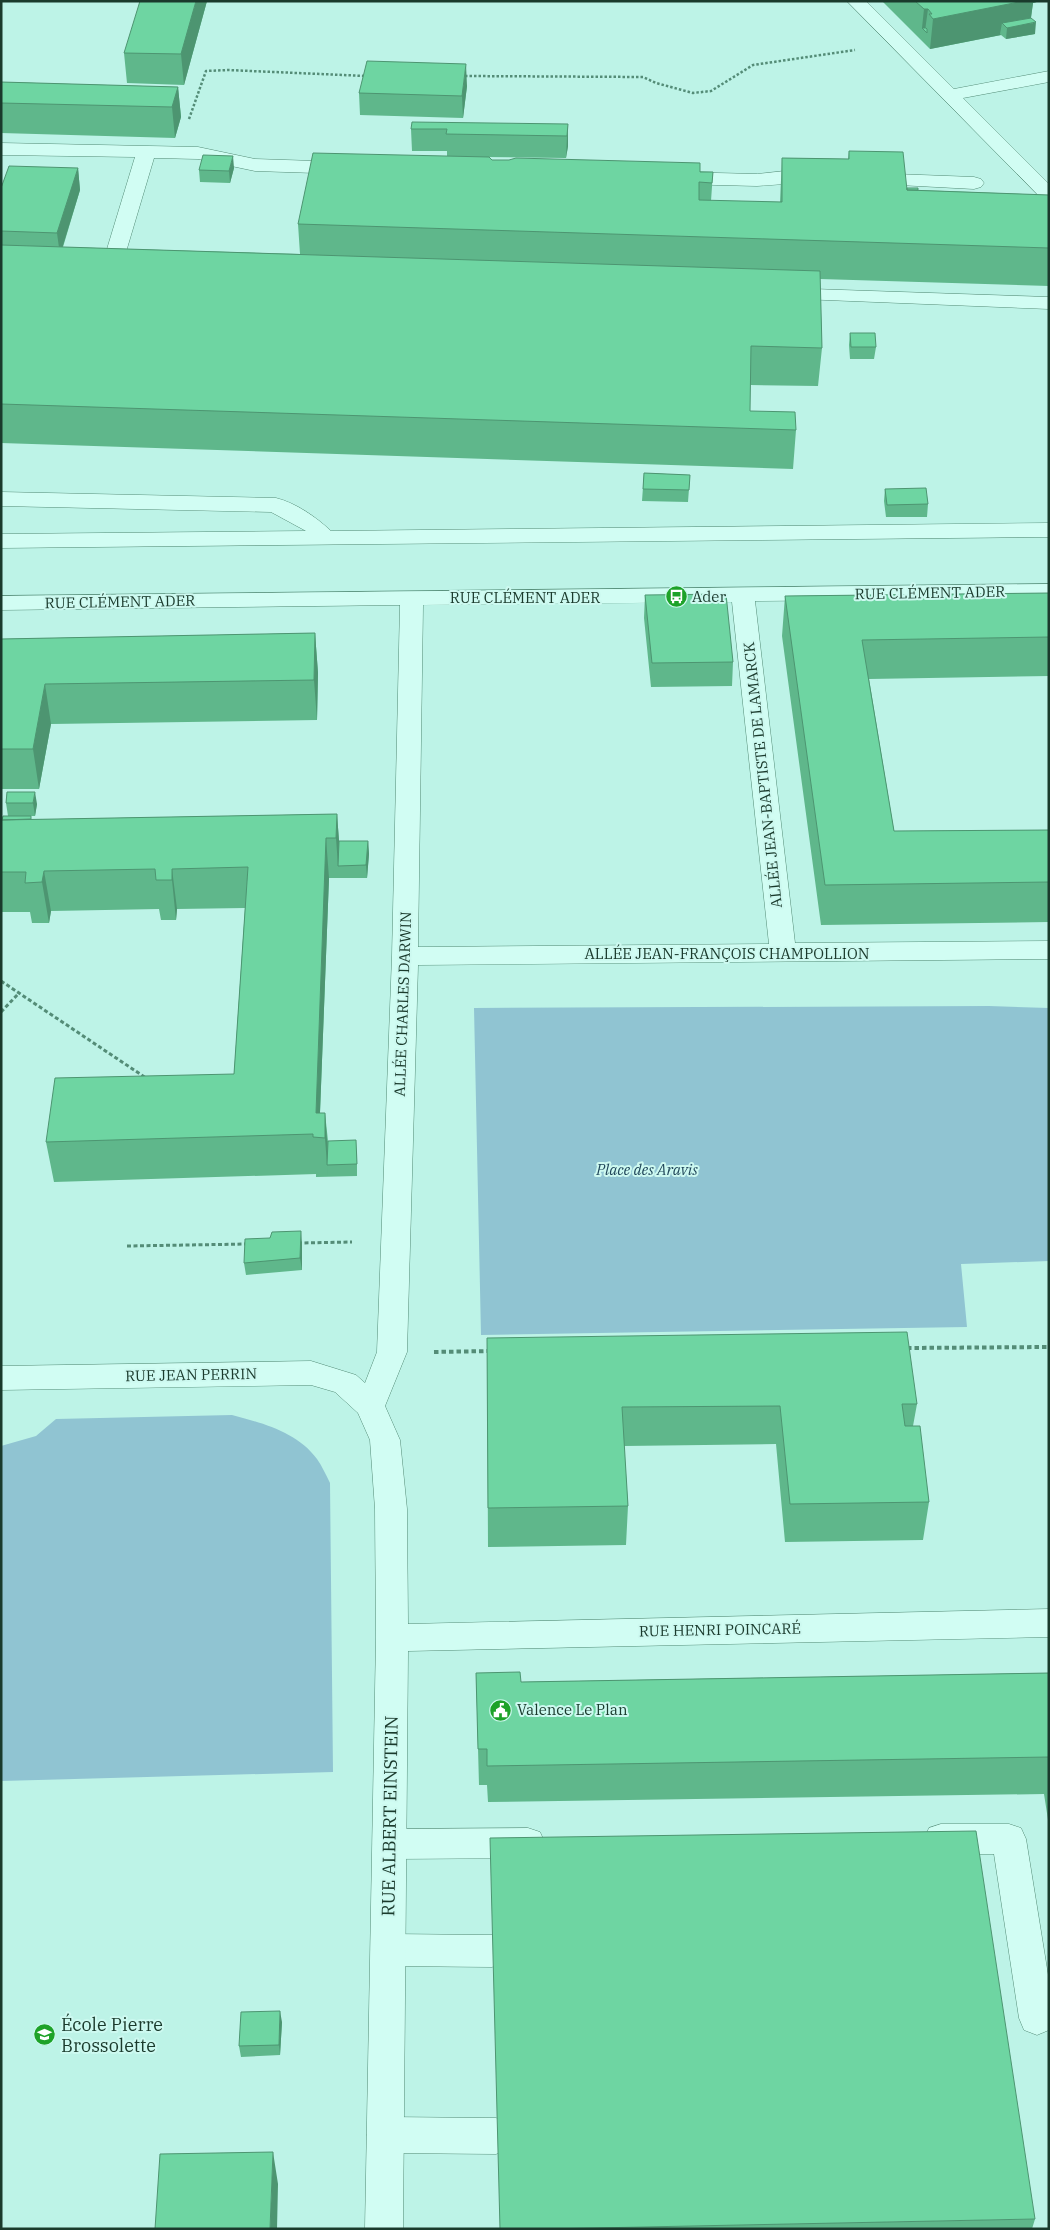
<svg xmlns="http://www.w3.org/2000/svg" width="1050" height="2230" viewBox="0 0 1050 2230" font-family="'IBM Plex Serif',serif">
<rect width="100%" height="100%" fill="#bdf3e7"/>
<!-- green -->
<path fill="#90c4d2" d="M 989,1006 L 1049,1008 L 1049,1261 L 961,1264 L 967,1327 L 481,1335 L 474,1008 Z
M 232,1415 C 262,1423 297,1432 317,1459 C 322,1466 326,1475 330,1483 L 333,1772 L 1,1781 L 1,1446 L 36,1436 L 56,1419 Z"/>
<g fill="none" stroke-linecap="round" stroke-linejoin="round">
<defs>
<path id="service" d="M 847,1 L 866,1 L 954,89 L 1049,71 L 1049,82 L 963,98 L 1049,184 L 1049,201 L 1042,199 Z
M 1,143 L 198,147 L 255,159 L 346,162 L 353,164 L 356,168 L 353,172 L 346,174 L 255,171 L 198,159 L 154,158 L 120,272 L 117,276 L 110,278 L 103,276 L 100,272 L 135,157 L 1,155 Z
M 794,170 L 825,173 L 828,177 L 825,181 L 757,186 L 676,184 L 669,182 L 666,178 L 669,174 L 676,172 L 757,174 Z
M 868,173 L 974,177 L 981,179 L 984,183 L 981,187 L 974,189 L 861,183 L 858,179 L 861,175 Z
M 783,288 L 1049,297 L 1049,309 L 776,298 L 773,294 L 776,290 Z
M 1,492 L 276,498 C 296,503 316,517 331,531 L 1049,523 L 1049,537 L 1,548 L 1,534 L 306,531 L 271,512 L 1,506 Z
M 941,1824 L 1009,1824 L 1021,1828 L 1026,1839 L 1049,1981 L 1049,2030 L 1037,2035 L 1024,2030 L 1019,2018 L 994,1854 L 941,1854 L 929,1850 L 924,1839 L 929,1828 Z
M 528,1828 L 540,1832 L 545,1843 L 540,1854 L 528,1858 L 390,1859 L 378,1855 L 373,1844 L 378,1833 L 390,1829 Z
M 388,1934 L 492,1935 L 504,1940 L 509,1951 L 504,1962 L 492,1967 L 388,1966 L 376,1961 L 371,1950 L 376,1939 Z
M 385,2117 L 496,2118 L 509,2123 L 514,2136 L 509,2149 L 496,2154 L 385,2153 L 372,2148 L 367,2135 L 372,2122 Z"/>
<path id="minor" d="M 1049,584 L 1049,598 L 755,601 L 795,943 L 1049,941 L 1049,959 L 418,965 L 407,1352 L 385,1406 L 400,1440 L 407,1509 L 408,1624 L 1049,1609 L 1049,1637 L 408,1651 L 403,2229 L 365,2229 L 376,1638 L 375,1509 L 370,1440 L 358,1413 L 335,1392 L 311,1385 L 1,1390 L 1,1366 L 311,1361 L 356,1375 L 365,1383 L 377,1352 L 392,956 L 400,605 L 1,610 L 1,596 ZM 732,602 L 769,944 L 418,947 L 423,605 Z"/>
</defs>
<!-- service casing -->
<use href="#service" stroke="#548c77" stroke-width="1"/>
<!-- minor casing -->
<use href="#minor" stroke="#548c77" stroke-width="1"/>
<!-- path-far2 -->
<path stroke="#548c77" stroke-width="2.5" stroke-dasharray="2.5 2" stroke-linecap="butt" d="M 465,76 L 643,77 L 656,83 L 693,93 L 711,91 L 753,65 L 855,50
M 189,119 L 206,71 L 228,70 L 366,76"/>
<!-- path-far1 -->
<path stroke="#548c77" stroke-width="3" stroke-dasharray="4 2.5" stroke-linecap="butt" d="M 1,981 L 146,1078
M 1,1012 L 19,993
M 298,1243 L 352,1242
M 127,1246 L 249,1244"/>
<!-- path -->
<path stroke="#548c77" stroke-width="4" stroke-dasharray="4.5 3" stroke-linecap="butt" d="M 907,1348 L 1049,1347
M 434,1352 L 491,1351"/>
<!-- service -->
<use href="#service" fill="#d1fdf3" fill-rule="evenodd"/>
<!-- minor -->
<use href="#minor" fill="#d1fdf3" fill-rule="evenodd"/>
</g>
<!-- wall -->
<path fill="#5fb78b" d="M 207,1 L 184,85 L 127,83 L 124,53 Z
M 882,1 L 1040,1 L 1033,3 L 1031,18 L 1035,34 L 1006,39 L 1001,35 L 930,49 Z
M 1,82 L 178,87 L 181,117 L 175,138 L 1,133 Z
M 467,86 L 463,118 L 360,115 L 359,93 Z
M 568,124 L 568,146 L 566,158 L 482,157 L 492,160 L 713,172 L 711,201 L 780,202 L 782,158 L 848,159 L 849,151 L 907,188 L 918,190 L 1049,195 L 1049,286 L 820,279 L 822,348 L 818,386 L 750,385 L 750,411 L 796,430 L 793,469 L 1,443 L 1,188 L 78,168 L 80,190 L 63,247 L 300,254 L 298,224 L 447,156 L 447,151 L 412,151 L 411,129 Z
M 234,168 L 230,183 L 200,182 L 199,170 Z
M 850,333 L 876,347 L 874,359 L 850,359 L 849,345 Z
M 644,473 L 690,475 L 688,502 L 642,501 Z
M 885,489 L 928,504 L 927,517 L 886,517 L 884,501 Z
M 1049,593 L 1049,676 L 869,679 L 894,831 L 1049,830 L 1049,922 L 821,925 L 782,636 L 785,596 Z
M 645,595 L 733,662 L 732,686 L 651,687 L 644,618 Z
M 315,633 L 318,673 L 317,720 L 51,724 L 39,789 L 1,789 L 1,639 Z
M 7,792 L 37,804 L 35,816 L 8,816 L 6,803 Z
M 337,814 L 339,841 L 368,841 L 369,854 L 367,878 L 329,878 L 320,1113 L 325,1113 L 328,1141 L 357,1153 L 357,1176 L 316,1177 L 316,1174 L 54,1182 L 46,1142 L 234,1074 L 245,908 L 177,909 L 176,920 L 161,920 L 159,909 L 51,911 L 49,923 L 32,923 L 30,912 L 1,912 L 1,820 Z
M 302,1244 L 302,1270 L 246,1275 L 244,1263 Z
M 487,1338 L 917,1404 L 913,1426 L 929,1502 L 923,1540 L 785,1542 L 776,1444 L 624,1446 L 628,1506 L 626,1545 L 488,1547 Z
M 476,1673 L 521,1682 L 1049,1673 L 1049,1826 L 1044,1794 L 488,1802 L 487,1785 L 479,1785 Z
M 282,2022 L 280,2055 L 241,2057 L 239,2046 Z
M 1035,2219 L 1032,2229 L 500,2229 Z"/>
<!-- shaded-wall -->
<path fill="#4d9571" d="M 196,1 L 207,1 L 184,85 L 181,54 Z
M 1007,1 L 1040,1 L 1033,3 L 1030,24 L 1036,22 L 1035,34 L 1006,39 L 1007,28 L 1002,23 L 1000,34 L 1001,35 L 930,49 L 933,19 Z
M 924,9 L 928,9 L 925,31 L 922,28 Z
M 466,64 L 467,86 L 463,118 L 462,96 Z
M 178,87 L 181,117 L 175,138 L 172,107 Z
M 568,124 L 568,146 L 566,158 L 567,136 Z
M 233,156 L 234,168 L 230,183 L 229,171 Z
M 78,168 L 80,190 L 60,255 L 57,233 Z
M 315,633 L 318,673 L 317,720 L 314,680 Z
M 45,684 L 51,724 L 39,789 L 33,749 Z
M 35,792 L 37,804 L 35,816 L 33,803 Z
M 337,814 L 340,854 L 338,866 L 336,838 Z
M 326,838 L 329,878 L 319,1138 L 316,1113 Z
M 368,841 L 369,854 L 367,878 L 366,865 Z
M 172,869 L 177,909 L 176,920 L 172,880 Z
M 44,871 L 51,911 L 49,923 L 42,882 Z
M 325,1113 L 328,1153 L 327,1165 L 328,1178 L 325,1138 Z
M 301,1231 L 302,1244 L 302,1270 L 300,1258 Z
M 280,2011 L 282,2022 L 280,2055 L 279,2045 Z
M 273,2152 L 278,2184 L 277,2229 L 270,2229 Z"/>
<!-- building -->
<path fill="#6ed5a2" stroke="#4d9571" d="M 140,1 L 196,1 L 181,54 L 124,53 Z
M 915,1 L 1024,1 L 933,19 L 929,14 L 932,14 L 928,9 L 924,9 Z
M 1031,18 L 1036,22 L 1007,28 L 1002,23 Z
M 922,28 L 926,28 L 927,29 L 927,33 Z
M 367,61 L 466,64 L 462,96 L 359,93 Z
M 1,82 L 178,87 L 172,107 L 1,103 Z
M 412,122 L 568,124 L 567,136 L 446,134 L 447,129 L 411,129 Z
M 849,151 L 903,152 L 907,190 L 1049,195 L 1049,248 L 298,224 L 313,153 L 489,157 L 492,160 L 509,160 L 516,158 L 700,163 L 700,172 L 713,172 L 712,183 L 699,182 L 699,200 L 782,202 L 782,158 L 849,159 Z
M 203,155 L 233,156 L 229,171 L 199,170 Z
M 9,166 L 78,168 L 57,233 L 1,231 L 1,188 Z
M 907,188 L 918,188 L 918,190 L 907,190 Z
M 1,245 L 820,271 L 822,348 L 751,346 L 750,411 L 795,412 L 796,430 L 1,404 Z
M 850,333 L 875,333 L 876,347 L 851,347 Z
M 644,473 L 690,475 L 689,490 L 643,489 Z
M 926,488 L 928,504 L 887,505 L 885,489 Z
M 1049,593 L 1049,637 L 862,640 L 894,831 L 1049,830 L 1049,882 L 825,885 L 785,596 Z
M 726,594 L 733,662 L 652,663 L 645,595 Z
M 315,633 L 314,680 L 45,684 L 33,749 L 1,749 L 1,639 Z
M 7,792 L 35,792 L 33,803 L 6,803 Z
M 337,814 L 336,838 L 326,838 L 316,1113 L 325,1113 L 325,1138 L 313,1137 L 313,1134 L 46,1142 L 55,1078 L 234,1074 L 248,867 L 172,869 L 172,880 L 156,880 L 155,869 L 44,871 L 42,882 L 25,883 L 26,872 L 1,872 L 1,820 Z
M 3,816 L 31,816 L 31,819 L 2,820 Z
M 339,841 L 368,841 L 366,865 L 338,866 Z
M 356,1140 L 357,1164 L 327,1165 L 328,1141 Z
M 301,1231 L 300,1258 L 244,1263 L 245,1239 L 270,1238 L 272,1232 Z
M 907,1332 L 917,1404 L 902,1404 L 905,1426 L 920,1426 L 929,1502 L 790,1504 L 780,1406 L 622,1407 L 628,1506 L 488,1508 L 487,1338 Z
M 520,1672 L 521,1682 L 1049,1673 L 1049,1757 L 487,1766 L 487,1749 L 478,1749 L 476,1673 Z
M 976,1831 L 1035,2219 L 545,2229 L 500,2229 L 490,1838 Z
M 280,2011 L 279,2045 L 239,2046 L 241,2012 Z
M 273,2152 L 270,2229 L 155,2229 L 160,2154 Z"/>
<!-- icons -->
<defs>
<symbol id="bus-disc" viewBox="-11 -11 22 22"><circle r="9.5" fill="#1da228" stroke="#cdf9f0"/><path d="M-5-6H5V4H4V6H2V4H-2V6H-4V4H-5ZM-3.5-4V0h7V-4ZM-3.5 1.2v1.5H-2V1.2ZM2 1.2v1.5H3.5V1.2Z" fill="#fff"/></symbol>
<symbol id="civic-disc" viewBox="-11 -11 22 22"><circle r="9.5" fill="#1da228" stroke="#cdf9f0"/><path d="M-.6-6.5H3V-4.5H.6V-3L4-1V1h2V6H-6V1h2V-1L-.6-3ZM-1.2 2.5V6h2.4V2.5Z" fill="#fff"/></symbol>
<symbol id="school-disc" viewBox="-11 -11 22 22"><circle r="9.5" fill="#1da228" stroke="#cdf9f0"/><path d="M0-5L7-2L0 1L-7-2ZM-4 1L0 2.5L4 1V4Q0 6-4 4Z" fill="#fff"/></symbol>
</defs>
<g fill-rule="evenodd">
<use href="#bus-disc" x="664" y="584" width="25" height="25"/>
<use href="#civic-disc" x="488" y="1698" width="25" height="25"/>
<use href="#school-disc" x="32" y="2022" width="25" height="25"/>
</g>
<g text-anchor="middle" stroke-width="4" stroke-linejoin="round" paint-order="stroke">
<!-- street labels -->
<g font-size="15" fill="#1a3a2c" stroke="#cdf9f0">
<text transform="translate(930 593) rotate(-1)" y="5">RUE CLÉMENT ADER</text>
<text x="525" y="603">RUE CLÉMENT ADER</text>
<text transform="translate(120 602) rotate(-1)" y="5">RUE CLÉMENT ADER</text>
<text transform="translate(763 775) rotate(-96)" y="5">ALLÉE JEAN-BAPTISTE DE LAMARCK</text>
<text x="727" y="959">ALLÉE JEAN-FRANÇOIS CHAMPOLLION</text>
<text transform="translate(403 1004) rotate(-88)" y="5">ALLÉE CHARLES DARWIN</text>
<text transform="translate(191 1375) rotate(-1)" y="5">RUE JEAN PERRIN</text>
<text transform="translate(720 1630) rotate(-1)" y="5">RUE HENRI POINCARÉ</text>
</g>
<!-- poi labels -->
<g font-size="15" fill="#1a3a2c" stroke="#cdf9f0" text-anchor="start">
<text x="692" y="602">Ader</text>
<text x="517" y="1715">Valence Le Plan</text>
</g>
<!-- park labels -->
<g font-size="15" font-style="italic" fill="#1f4559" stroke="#cdf9f0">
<text x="647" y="1175">Place des Aravis</text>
</g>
<!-- near-street labels -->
<g font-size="18" fill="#1a3a2c" stroke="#cdf9f0">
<text transform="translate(390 1816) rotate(-89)" y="6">RUE ALBERT EINSTEIN</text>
</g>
<!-- near-poi labels -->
<g font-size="18" fill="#1a3a2c" stroke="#cdf9f0" text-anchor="start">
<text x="61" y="2031">École Pierre<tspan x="61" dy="21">Brossolette</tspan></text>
</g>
</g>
<!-- border -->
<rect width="1050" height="2230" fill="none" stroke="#1a3a2c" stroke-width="5"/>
</svg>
